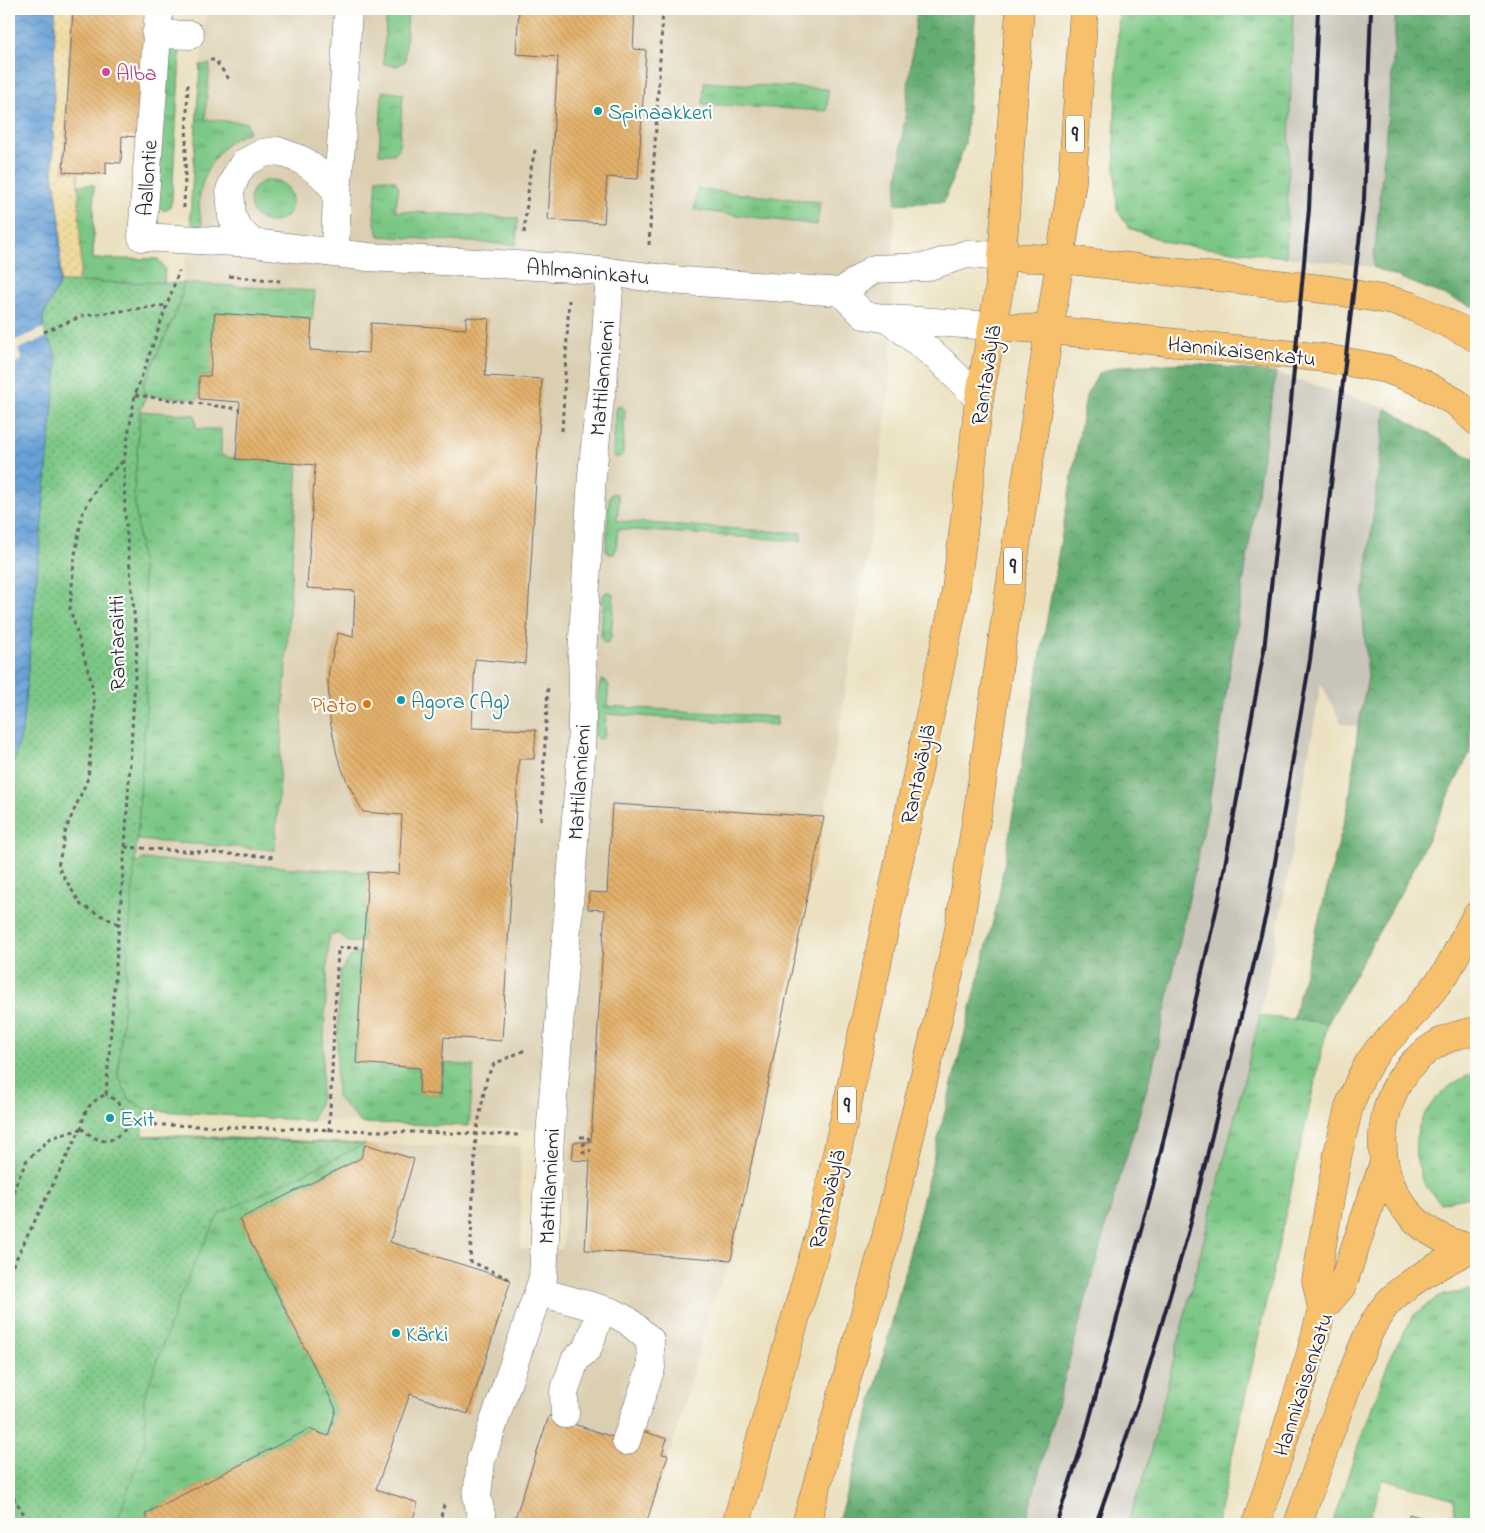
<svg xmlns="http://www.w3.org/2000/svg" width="1485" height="1533" viewBox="0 0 1485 1533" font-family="'Indie Flower',sans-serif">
<defs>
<pattern id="grass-tufts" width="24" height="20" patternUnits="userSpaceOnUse" patternTransform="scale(1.25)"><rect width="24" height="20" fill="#7cc785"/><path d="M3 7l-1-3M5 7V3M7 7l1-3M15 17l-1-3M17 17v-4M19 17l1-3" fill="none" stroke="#65a16e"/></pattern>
<pattern id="forest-crowns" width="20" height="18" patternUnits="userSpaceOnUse" patternTransform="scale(1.25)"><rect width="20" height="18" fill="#65ac72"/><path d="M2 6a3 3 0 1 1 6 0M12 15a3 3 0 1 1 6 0" fill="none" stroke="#538c5f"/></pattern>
<pattern id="sand-dots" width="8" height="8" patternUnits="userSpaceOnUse" patternTransform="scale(1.25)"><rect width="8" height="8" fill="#eeda9e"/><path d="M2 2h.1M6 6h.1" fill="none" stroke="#ccbb89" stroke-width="1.8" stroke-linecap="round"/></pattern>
<pattern id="park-dots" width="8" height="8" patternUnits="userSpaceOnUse" patternTransform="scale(1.25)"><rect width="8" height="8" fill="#7cc785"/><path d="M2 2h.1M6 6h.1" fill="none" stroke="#65a16e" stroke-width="1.8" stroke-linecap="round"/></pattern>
<pattern id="water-waves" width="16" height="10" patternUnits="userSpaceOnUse" patternTransform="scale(1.25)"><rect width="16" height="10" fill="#67a1d7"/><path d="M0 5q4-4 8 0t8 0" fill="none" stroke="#5483b0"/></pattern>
<pattern id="building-back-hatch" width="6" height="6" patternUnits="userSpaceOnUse" patternTransform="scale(1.25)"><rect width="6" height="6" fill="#e2b06a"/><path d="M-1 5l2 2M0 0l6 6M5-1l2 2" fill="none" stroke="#c2975d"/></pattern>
</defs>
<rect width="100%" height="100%" fill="#fdfcf7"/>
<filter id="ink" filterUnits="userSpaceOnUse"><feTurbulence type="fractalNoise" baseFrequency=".02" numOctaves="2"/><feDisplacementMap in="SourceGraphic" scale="10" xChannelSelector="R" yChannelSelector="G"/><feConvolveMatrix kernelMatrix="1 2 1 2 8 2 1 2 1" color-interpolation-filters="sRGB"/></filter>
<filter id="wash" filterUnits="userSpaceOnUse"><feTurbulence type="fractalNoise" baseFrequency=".0096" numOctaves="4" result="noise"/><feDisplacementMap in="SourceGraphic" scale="20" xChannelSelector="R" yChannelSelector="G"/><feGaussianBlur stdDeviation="1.12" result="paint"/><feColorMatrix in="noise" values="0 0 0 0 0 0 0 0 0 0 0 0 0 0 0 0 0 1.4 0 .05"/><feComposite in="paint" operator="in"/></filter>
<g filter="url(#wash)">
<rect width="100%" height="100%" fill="#ebe1c0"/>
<!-- built -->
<path fill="#dbcfb2" d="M 205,9 L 917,9 L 895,204 L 891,371 L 873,522 L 825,813 L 731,1260 L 710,1308 L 677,1429 L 646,1524 L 116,1524 L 219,1214 L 365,1144 L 468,1146 L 485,1143 L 520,1147 L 521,1249 L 563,1249 L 569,1132 L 469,1126 L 312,1121 L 146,1110 L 118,1075 L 137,840 L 146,706 L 146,609 L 140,411 L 147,396 L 143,386 L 180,303 L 183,283 L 190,217 Z"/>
<!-- railway -->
<path fill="#c8c4b8" d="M 1293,9 L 1395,9 L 1395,40 L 1373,267 L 1286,257 Z
M 1276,373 L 1386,408 L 1362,607 L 1368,677 L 1358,727 L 1341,723 L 1321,683 L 1287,880 L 1260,1016 L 1145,1474 L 1127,1524 L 1025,1524 L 1109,1214 L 1152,1071 L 1208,809 Z"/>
<!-- grass -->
<path fill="url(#grass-tufts)" stroke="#4f7460" d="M 387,9 L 408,10 L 405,61 L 398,66 L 383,64 Z
M 1119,9 L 1293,9 L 1286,257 L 1172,244 L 1129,228 L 1117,210 L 1114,142 Z
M 174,45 L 179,50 L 180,56 L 172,200 L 170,207 L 165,211 L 160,208 L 157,204 L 167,49 Z
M 210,64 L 205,119 L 247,123 L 249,132 C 243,135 236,137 231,141 C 207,160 193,194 202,223 L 199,227 L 192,223 L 190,217 L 200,65 Z
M 704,82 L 828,89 L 827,111 L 703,104 Z
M 382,91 L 403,94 L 399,149 L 394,154 L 379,154 Z
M 377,178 L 395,180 L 399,187 L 395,211 L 518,218 L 516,245 L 379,236 L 374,219 Z
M250 201a21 21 0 1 1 42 0a21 21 0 1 1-42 0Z
M 78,185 L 94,185 L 93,259 L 158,259 L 165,269 L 164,283 L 74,291 L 78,213 Z
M 697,189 L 820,202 L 817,225 L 694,210 Z
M 183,283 L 315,291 L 312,320 L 215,313 L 210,376 L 199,376 L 199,399 L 147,396 L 143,386 L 180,303 Z
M 618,406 L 623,407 L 625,411 L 623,453 L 620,457 L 615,457 L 613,453 L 616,411 Z
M 140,411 L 195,415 L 196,429 L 221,429 L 221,455 L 236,459 L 298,463 L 275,850 L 137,840 L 146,706 L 146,609 L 134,493 Z
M 612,493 L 617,494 L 619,500 L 617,521 L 801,533 L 801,541 L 618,529 L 616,549 L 614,554 L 609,554 L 606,550 L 609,499 Z
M 606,592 L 611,592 L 614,596 L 611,638 L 608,643 L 604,643 L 601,638 L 603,596 Z
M 601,680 L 605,680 L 609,685 L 607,706 L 777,717 L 777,725 L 606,714 L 605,735 L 602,739 L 597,738 L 595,736 L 598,692 Z
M 143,859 L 368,872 L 363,942 L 347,942 L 341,934 L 329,935 L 321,1098 L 312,1121 L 146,1110 L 128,1098 L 118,1075 L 134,865 Z
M 363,952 L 356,1063 L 420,1068 L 419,1093 L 440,1095 L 443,1063 L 474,1066 L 469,1126 L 361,1123 L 337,1097 L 336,1075 L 340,972 L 351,956 Z
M 1260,1016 L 1328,1023 L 1217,1524 L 1127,1524 L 1145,1474 Z
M 1476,1072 L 1476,1196 L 1441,1203 C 1436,1197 1430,1192 1426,1186 C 1423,1182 1421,1176 1420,1171 C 1403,1128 1436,1087 1476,1072 Z
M 172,1135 L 365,1144 L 361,1158 L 239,1219 L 336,1409 L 328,1436 L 309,1429 L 145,1514 L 150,1524 L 42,1524 L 9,1318 L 142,1136 Z
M 1469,1290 L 1476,1292 L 1476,1524 L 1452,1524 L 1455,1499 L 1383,1479 L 1367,1524 L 1332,1524 L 1352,1463 L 1391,1355 L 1414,1315 L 1439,1296 Z"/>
<!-- forest -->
<path fill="url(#forest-crowns)" stroke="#446756" d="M 917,9 L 976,9 L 965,144 L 944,202 L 895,204 Z
M 1395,9 L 1476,9 L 1476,308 L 1373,267 L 1395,40 Z
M 1188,363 L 1276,373 L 1208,809 L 1152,1071 L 1109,1214 L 1025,1524 L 837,1524 L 861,1445 L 997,905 L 1086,396 L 1099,373 L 1121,366 Z
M 1386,408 L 1476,461 L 1476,648 L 1472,680 L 1470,752 L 1410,876 L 1328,1023 L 1293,1019 L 1349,803 L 1358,727 L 1368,677 L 1362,607 Z"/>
<!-- sand -->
<path fill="url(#sand-dots)" stroke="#887e6c" d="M 55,9 L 73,9 L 63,171 L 78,172 L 81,267 L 63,340 L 32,728 L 9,779 L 22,732 L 57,362 L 53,347 L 46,337 L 43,328 L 60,282 L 60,221 L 53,172 Z"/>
<!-- park -->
<path fill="url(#park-dots)" stroke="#4f7460" d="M 60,282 L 183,283 L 180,303 L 143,385 L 147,396 L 140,411 L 134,493 L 146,609 L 146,706 L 137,840 L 118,1075 L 128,1098 L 146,1110 L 142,1136 L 365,1144 L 219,1214 L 196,1260 L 179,1299 L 144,1398 L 146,1439 L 116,1524 L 9,1524 L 9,779 L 22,732 L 57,362 L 53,347 L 46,337 L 43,328 L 43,316 Z"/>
<!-- water -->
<path fill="url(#water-waves)" stroke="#446289" d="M 9,9 L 55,9 L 53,172 L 60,221 L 60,282 L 43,316 L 43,328 L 46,337 L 53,347 L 57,362 L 22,732 L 9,779 Z"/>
<!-- pier -->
<path fill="#ebe1c0" d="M 9,327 L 14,341 L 43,328 L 46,337 L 18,349 L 22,360 L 9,365 Z"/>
<g id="blocks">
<!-- building -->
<path fill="url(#building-back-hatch)" d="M 73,9 L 146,9 L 139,137 L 122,136 L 121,163 L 106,162 L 106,174 L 63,172 Z
M 519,9 L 635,9 L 633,49 L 646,50 L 638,179 L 607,177 L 604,223 L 548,220 L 558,57 L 516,54 Z
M 215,313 L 312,320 L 310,350 L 369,353 L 371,323 L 466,329 L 466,317 L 489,319 L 485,376 L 542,379 L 525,664 L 475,659 L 472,728 L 536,730 L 534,759 L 519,759 L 502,1041 L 444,1037 L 440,1095 L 419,1093 L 420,1068 L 356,1063 L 368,872 L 399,874 L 402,815 L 363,812 L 347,782 L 337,755 L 330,720 L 328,681 L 329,669 L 338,633 L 353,637 L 355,591 L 307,588 L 315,465 L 236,459 L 240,402 L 199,399 L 199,376 L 210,376 Z
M 612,804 L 824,817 L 731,1260 L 585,1250 L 590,1161 L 572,1160 L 574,1142 L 591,1142 L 605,910 L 588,909 L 589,892 L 607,893 Z
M 365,1144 L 414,1159 L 390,1242 L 511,1280 L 468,1414 L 410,1394 L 376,1489 L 418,1503 L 411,1524 L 150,1524 L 145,1514 L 309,1429 L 328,1436 L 336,1409 L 239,1219 L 361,1158 Z
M 549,1416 L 613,1437 L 639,1430 L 667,1439 L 662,1454 L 668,1455 L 646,1524 L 513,1524 Z
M 1409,1514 L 1445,1524 L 1408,1524 Z"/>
</g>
</g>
<g filter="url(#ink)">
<use href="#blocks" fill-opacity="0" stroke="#68656a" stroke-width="1"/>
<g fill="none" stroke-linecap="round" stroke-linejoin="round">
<defs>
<path id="minor" d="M 159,9 L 142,237 L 253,243
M 156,34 L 190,35
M 337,192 L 341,146 L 348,9
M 335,252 L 337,192 L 322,175 L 302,160 L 278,151 L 263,153 L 244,163 L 236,176 L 230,190 L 232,217 L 238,229 L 253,243 L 368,257 L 572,268 L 683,281 L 841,292 L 874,269 L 926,267 L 967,254 L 1002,257
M 841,292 L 864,315 L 889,319 L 992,326
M 889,319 L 939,359 L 979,399
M 540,1292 L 612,1312 L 628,1321 L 650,1340 L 651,1368 L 626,1441
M 565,1414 L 564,1393 L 575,1360 L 588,1348 L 601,1310
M 483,1524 L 477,1496 L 481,1460 L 543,1278 L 550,1136 L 581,756 L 583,681 L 582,657 L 592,475 L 600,399 L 603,384 L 610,272"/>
<path id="major" d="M 1002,257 L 1060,259 L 1331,290 L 1393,301 L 1411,306 L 1470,334 L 1476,338
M 992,326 L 1049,330 L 1325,358 L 1386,369 L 1418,381 L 1457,403 L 1476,421
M 1476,1031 C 1373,1045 1347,1189 1440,1237 C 1451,1242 1464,1248 1476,1248
M 1322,1309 L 1316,1280 L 1338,1153 L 1349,1107 L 1361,1077 L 1369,1063 L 1379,1049 L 1415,1012 L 1446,973 L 1476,916
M 1256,1524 L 1277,1461 L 1311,1352 L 1322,1309 L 1342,1286 L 1384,1162
M 1298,1524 C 1315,1475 1332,1425 1351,1377 C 1361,1352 1369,1326 1386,1305 C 1405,1282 1445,1262 1472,1248"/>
<path id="highway" d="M 736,1524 L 820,1233 L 955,597 L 972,462 L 979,399 L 999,290 L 1002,257 L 1020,9
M 806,1524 L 883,1249 L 957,940 L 979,803 L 1012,573 L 1072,182 L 1084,9"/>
</defs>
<!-- minor casing -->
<use href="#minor" stroke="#68656a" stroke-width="29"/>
<!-- major casing -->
<use href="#major" stroke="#68656a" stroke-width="29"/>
<!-- highway casing -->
<use href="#highway" stroke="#68656a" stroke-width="29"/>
<!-- path -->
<path stroke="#68656a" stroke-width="3" stroke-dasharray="4 4" stroke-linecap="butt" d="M 210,60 L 215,60 L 229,79
M 184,208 L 188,82
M 524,233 L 530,173 L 536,146
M 649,245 L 663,9
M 229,276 L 280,281
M 44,332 L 82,316 L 167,305
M 135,395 L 239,409
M 562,431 L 569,300
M 541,820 L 548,684
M 125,847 L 275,857
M 118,924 L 81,905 L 58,867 L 66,829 L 88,778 L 95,706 L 91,680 L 70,609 L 74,561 L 82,514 L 98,485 L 123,461
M 106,1094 L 125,847 L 137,645 L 125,515 L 124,460 L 135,395 L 179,271
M 130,1124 L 519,1135
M 81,1128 C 103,1146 111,1145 130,1124 C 125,1110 119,1102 106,1094
M 329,1131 L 338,948 L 363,947
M 580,1137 L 588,1137 L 589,1141 L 581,1146
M 582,1151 L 585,1153 L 591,1150
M 9,1240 L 14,1188 L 27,1160 L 51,1138 L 81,1129
M 9,1273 L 81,1128 C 85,1109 88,1104 106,1094
M 509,1279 L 470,1261 L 476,1134 L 487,1077 L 494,1064 L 525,1050
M 9,1490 L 30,1524
M 439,1524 L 444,1505 L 445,1504"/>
<!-- minor -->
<use href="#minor" stroke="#fff" stroke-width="28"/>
<!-- major -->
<use href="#major" stroke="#f7c06c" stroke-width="28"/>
<!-- highway -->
<use href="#highway" stroke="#f7c06c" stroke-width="28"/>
<!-- rail -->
<path stroke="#22223b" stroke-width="4" d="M 1056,1524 L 1084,1439 L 1152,1190 L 1219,898 L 1264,650 L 1288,434 L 1309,209 L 1318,9
M 1096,1524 L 1140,1398 L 1189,1230 L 1266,914 L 1310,660 L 1335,451 L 1364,199 L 1371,9"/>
</g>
</g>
<!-- markers -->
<circle fill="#d1479c" stroke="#fdfcf7" stroke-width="2" cx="106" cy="72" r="5"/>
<g fill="#0f9aa8" stroke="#fdfcf7" stroke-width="2">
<circle cx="598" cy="111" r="5"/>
<circle cx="401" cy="700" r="5"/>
<circle cx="110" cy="1118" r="5"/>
<circle cx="396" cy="1333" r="5"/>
</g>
<circle fill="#e8710a" stroke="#fdfcf7" stroke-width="2" cx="367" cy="704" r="5"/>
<g text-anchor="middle" stroke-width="4.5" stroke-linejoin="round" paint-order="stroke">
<!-- shield labels -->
<g fill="#fdfcf7" stroke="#646373" stroke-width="1">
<rect x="1066" y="115.5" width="18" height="37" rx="4"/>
<rect x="1004" y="547.5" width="18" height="37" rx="4"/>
<rect x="838" y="1086.5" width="18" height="37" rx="4"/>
</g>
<g font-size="21" font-weight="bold" fill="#22223b">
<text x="1075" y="141">9</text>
<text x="1013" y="573">9</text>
<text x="847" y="1112">9</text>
</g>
<!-- hotel labels -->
<g font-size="22" fill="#b23c85" stroke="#fdfcf7" text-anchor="start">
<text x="116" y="80">Alba</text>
</g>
<!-- culture labels -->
<g font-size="22" fill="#0d838f" stroke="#fdfcf7" text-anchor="start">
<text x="608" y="119">Spinaakkeri</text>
<text x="411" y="708">Agora (Ag)</text>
<text x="120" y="1126">Exit</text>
<text x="406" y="1341">Kärki</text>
</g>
<!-- street labels -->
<g font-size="22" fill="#22223b" stroke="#fdfcf7">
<text transform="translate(146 178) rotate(-86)" y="8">Aallontie</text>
<text transform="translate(588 271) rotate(5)" y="8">Ahlmaninkatu</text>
<text transform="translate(1242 350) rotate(6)" y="8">Hannikaisenkatu</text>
<text transform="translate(985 375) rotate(-81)" y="8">Rantaväylä</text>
<text transform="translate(601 378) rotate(-85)" y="8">Mattilanniemi</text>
<text transform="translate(116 643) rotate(-91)" y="8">Rantaraitti</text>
<text transform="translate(917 774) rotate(-78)" y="8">Rantaväylä</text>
<text transform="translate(578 782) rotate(-86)" y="8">Mattilanniemi</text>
<text transform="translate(548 1186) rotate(-87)" y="8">Mattilanniemi</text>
<text transform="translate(826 1199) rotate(-77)" y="8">Rantaväylä</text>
<text transform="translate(1302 1384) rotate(-72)" y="8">Hannikaisenkatu</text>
</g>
<!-- food labels -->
<g font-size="22" fill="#c56008" stroke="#fdfcf7" text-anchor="end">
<text x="357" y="712">Piato</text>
</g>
</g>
<!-- margin -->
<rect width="1485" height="1533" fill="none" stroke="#fdfcf7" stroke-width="30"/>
</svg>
